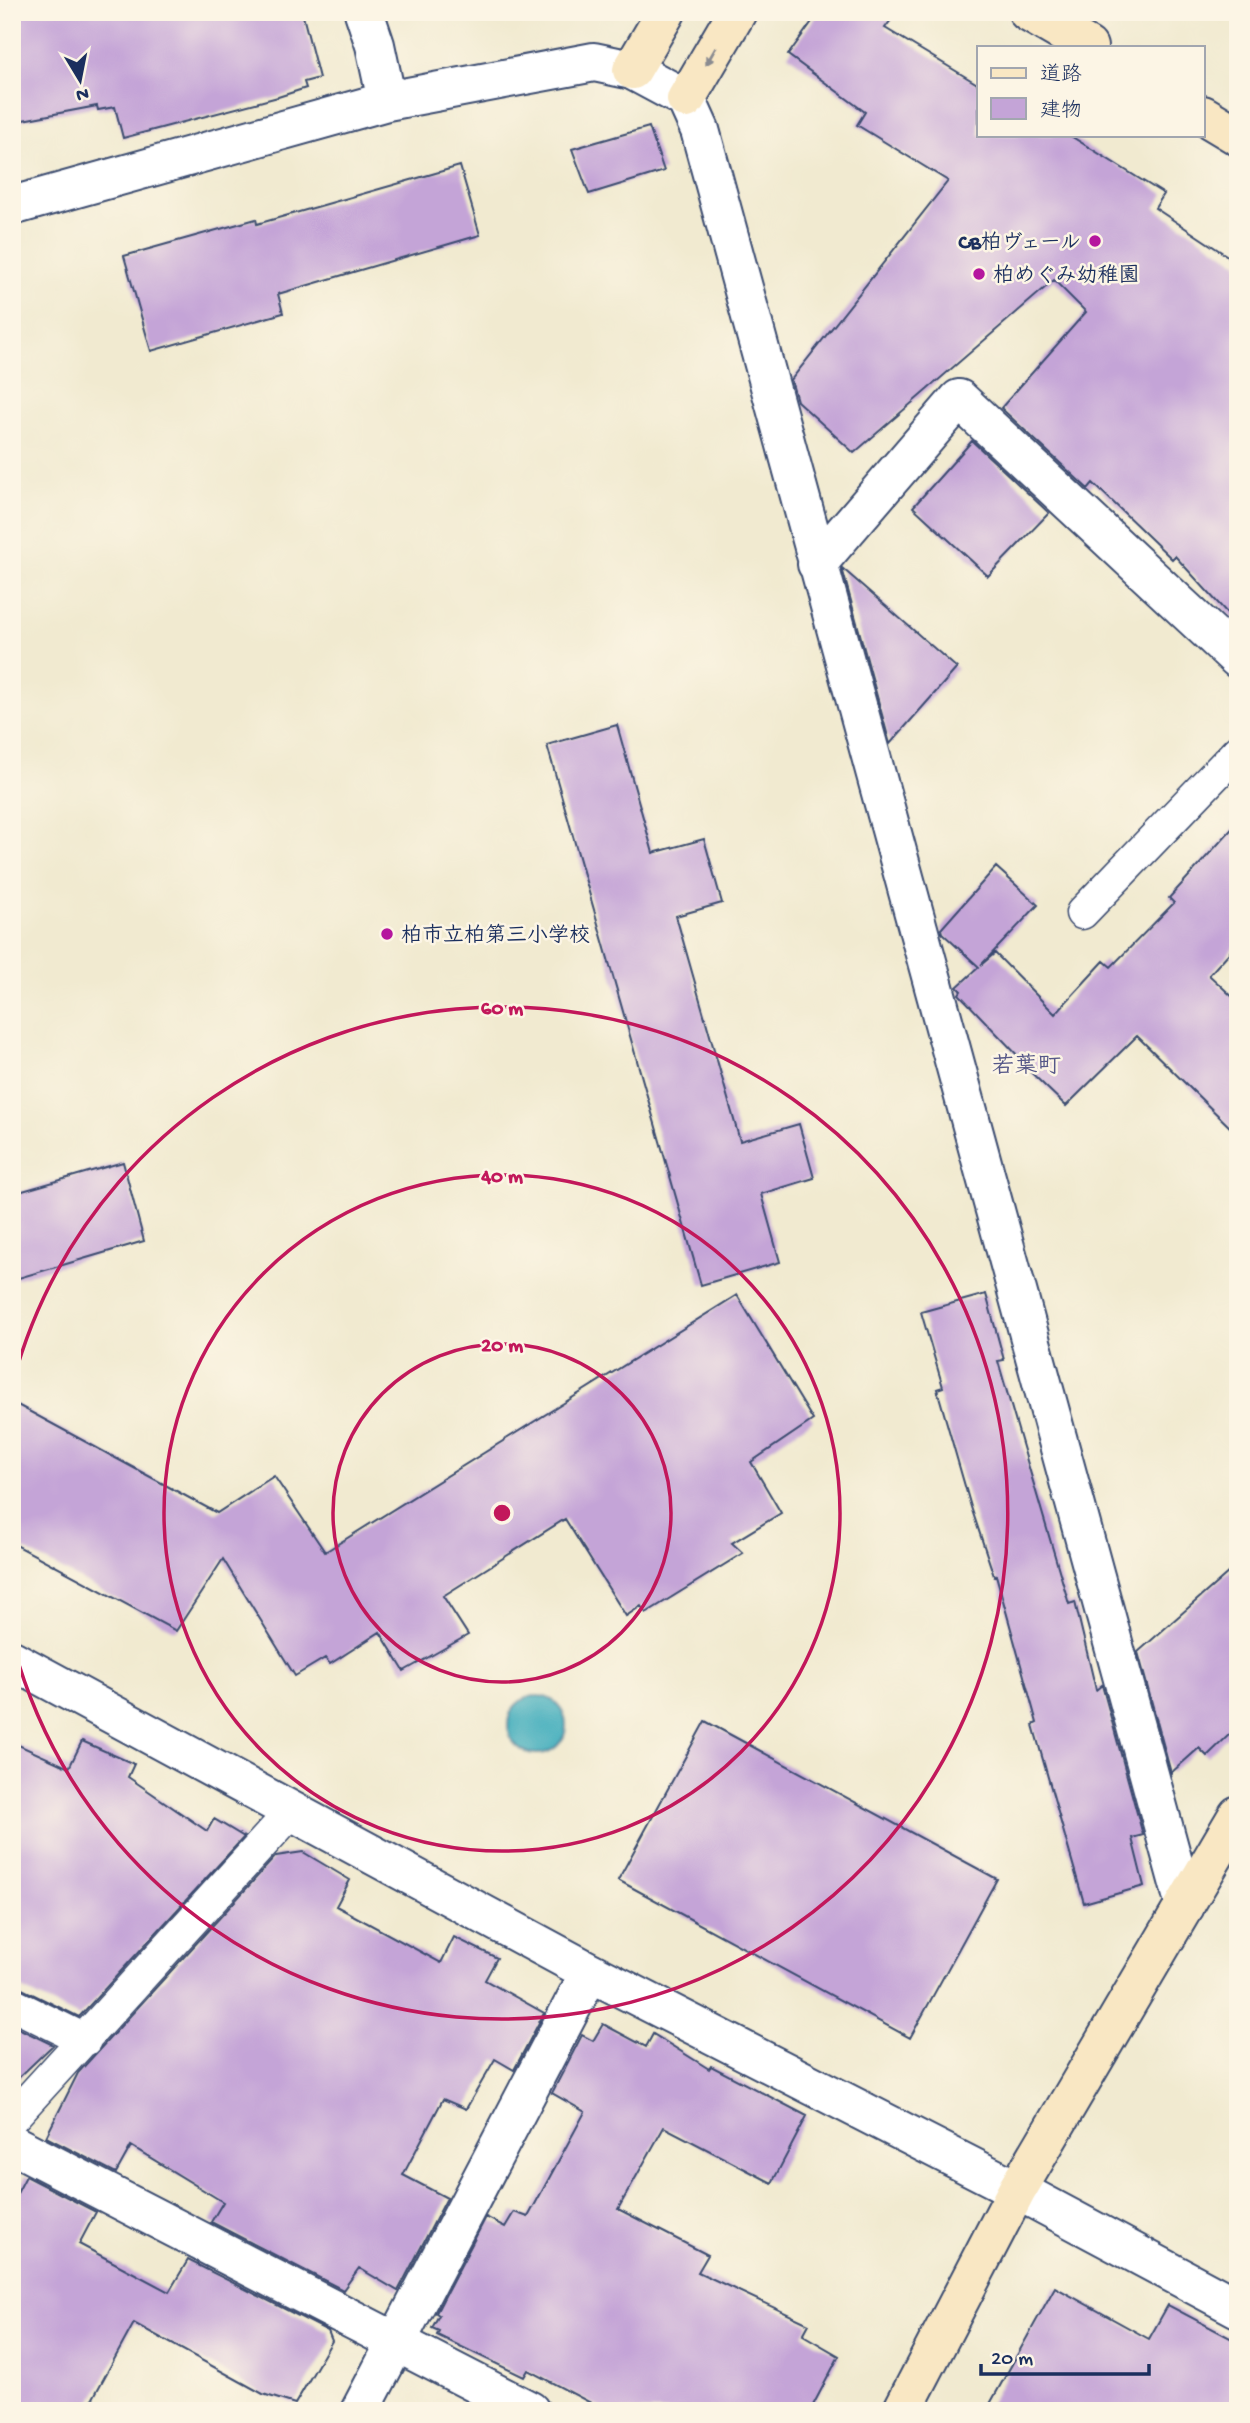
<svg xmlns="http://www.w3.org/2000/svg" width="1250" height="2423" viewBox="0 0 1250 2423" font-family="'Gochi Hand','Klee One',sans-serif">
<rect width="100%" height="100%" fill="#fcf5e5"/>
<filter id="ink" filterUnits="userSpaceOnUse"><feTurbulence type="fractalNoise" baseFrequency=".0143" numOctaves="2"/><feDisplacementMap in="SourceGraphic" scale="14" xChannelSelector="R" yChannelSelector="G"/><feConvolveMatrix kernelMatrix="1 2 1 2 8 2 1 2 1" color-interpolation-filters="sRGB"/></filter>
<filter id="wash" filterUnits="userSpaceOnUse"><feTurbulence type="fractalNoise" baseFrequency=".00686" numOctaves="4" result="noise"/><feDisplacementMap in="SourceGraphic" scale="28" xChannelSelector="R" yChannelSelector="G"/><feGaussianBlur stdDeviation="1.57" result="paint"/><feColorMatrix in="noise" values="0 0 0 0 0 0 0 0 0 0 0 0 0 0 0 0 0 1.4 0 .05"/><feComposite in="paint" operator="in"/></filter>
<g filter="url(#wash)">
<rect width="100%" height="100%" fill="#f1ead0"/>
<!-- water -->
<path fill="#3eacbc" stroke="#2c6e8d" stroke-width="2" d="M508 1725a29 29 0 1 1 58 0a29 29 0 1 1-58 0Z"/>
<g id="blocks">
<!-- building -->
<path fill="#c4a4d7" d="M 12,12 L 302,12 L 319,78 L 304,82 L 306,88 L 278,97 L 123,138 L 115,107 L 98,110 L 97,106 L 12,122 Z
M 819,12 L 897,12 L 885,28 L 979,85 L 979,135 L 1069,135 L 1164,194 L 1155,208 L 1238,263 L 1238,625 L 1175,556 L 1172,559 L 1093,483 L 1088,489 L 1001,408 L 1086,312 L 1054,280 L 854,453 L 797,401 L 791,380 L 948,181 L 857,125 L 865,112 L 788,55 Z
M 649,127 L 664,171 L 589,194 L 572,149 Z
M 460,166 L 480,235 L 278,294 L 283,313 L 151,351 L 124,256 L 256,219 L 257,224 Z
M 972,441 L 1049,513 L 988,576 L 913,507 Z
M 842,568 L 957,668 L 890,744 Z
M 617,725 L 653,853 L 704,839 L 722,903 L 676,916 L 740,1141 L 799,1124 L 814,1178 L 761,1194 L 780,1262 L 701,1285 L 547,745 Z
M 1238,822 L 1238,943 L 1209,975 L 1238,1002 L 1238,1135 L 1137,1036 L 1066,1106 L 1020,1062 L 1022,1060 L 959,994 L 961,991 L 957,987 L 979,967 L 942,933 L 941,929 L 996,867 L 1038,905 L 981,965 L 995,953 L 1055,1014 L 1104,961 L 1111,967 L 1174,903 L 1169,898 Z
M 123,1162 L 144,1241 L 12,1280 L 12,1194 Z
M 986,1294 L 1004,1360 L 998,1361 L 1027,1461 L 1069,1604 L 1075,1602 L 1096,1690 L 1102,1685 L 1143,1835 L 1132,1838 L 1144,1886 L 1084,1903 L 1033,1725 L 1037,1723 L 996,1575 L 994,1576 L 971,1507 L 937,1389 L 943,1387 L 921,1312 Z
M 737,1295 L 813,1420 L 751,1462 L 781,1513 L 732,1543 L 743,1553 L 646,1613 L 641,1606 L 626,1616 L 565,1519 L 443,1596 L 468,1635 L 404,1671 L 380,1632 L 330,1664 L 325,1658 L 295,1676 L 223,1559 L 176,1631 L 12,1543 L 12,1402 L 217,1513 L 274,1476 L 325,1552 Z
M 1238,1564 L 1238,1719 L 1231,1733 L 1207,1756 L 1199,1748 L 1171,1773 L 1138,1652 Z
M 705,1721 L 997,1879 L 910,2038 L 618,1880 Z
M 82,1741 L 134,1764 L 128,1777 L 207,1831 L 214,1819 L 244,1837 L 79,2017 L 20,1988 L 12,1986 L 12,1742 L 69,1768 Z
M 303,1852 L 350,1880 L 336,1906 L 441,1963 L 454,1937 L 497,1958 L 485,1980 L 544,2013 L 514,2070 L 495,2059 L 466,2109 L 443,2099 L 403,2175 L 447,2198 L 398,2291 L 359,2268 L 343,2290 L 211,2222 L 223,2202 L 131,2146 L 116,2173 L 46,2137 L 78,2073 L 276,1856 Z
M 603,2024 L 646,2047 L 653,2034 L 709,2069 L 711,2066 L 807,2116 L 772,2183 L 664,2127 L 618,2209 L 708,2255 L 698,2272 L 809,2324 L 803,2335 L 839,2356 L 810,2411 L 606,2411 L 528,2370 L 524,2377 L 437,2335 L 439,2331 L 432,2328 L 439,2315 L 436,2313 L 486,2217 L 505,2227 L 514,2212 L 528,2217 L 585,2112 L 552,2093 L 582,2035 L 593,2041 Z
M 12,2025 L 53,2045 L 12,2084 Z
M 26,2176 L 96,2212 L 79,2244 L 169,2292 L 188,2260 L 328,2331 L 332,2341 L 295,2404 L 263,2394 L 134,2323 L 86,2411 L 12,2411 L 12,2203 Z
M 1055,2287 L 1149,2339 L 1168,2305 L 1238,2342 L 1238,2411 L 986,2411 Z"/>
</g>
</g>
<g filter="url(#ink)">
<use href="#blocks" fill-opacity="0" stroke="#3b4b6f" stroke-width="2"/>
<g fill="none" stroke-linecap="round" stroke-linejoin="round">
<defs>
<path id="lane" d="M 1082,913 L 1238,751
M 12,2004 L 85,2040
M 12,2118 L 293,1810"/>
<path id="street" d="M 364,12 L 375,45 L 387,101
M 12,206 L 387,101 L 594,62 L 632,70 L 686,99 L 700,130 L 1185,1906
M 817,564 L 959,399 L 1238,659
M 12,1660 L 590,1972 L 1017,2190 L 1238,2308
M 12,2144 L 530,2411
M 360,2411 L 590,1972"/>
<path id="secondary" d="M 1028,12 L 1088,47
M 632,70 L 666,12
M 686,99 L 737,12
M 1203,115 L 1238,136
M 902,2411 L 1017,2190 L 1238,1815"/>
</defs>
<!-- lane casing -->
<use href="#lane" stroke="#3b4b6f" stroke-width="35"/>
<!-- street casing -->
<use href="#street" stroke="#3b4b6f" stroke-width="42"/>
<!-- secondary casing -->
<use href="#secondary" stroke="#3b4b6f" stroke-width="42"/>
<!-- lane -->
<use href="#lane" stroke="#fff" stroke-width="32"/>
<!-- street -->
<use href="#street" stroke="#fff" stroke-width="38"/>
<!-- secondary -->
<use href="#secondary" stroke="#f9e7c3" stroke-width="38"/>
</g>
<!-- one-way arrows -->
<defs><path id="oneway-solid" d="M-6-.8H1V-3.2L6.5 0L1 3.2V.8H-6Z" transform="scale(1.75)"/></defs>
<use fill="#8a8b90" href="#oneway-solid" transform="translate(711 56) rotate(120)"/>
</g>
<!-- distance rings -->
<g fill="none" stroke="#c2185b" stroke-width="3.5">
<circle cx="502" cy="1513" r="169"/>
<circle cx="502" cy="1513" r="338"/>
<path d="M13 1382A506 506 0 1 1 13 1644"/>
</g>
<!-- markers -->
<g fill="#b5179e" stroke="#fcf5e5" stroke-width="2.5">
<circle cx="1095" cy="241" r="7"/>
<circle cx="979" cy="274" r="7"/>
<circle cx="387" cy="934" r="7"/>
</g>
<g text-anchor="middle" stroke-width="5" stroke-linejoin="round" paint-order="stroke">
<!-- poi labels -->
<g font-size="21" font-weight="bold" fill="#1b2f5e" stroke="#fcf5e5" text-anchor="start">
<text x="1081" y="248" text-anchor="end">CB柏ヴェール</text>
<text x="993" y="281">柏めぐみ幼稚園</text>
<text x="401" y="941">柏市立柏第三小学校</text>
</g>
<!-- neighbourhood labels -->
<g font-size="23" font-weight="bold" fill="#565888" stroke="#fcf5e5">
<text x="1026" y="1072">若葉町</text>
</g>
</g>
<circle cx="502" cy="1513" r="10" fill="#c2185b" stroke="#fcf5e5" stroke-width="3.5"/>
<g font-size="21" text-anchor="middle" font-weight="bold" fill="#c2185b" stroke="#fcf5e5" stroke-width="5" stroke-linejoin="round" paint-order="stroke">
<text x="502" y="1014">60 m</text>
<text x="502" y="1182">40 m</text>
<text x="502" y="1351">20 m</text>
</g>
<!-- margin -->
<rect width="1250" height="2423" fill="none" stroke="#fcf5e5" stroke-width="42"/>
<!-- legend -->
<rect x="977" y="46" width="228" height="91" fill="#fcf5e5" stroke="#a2a6af" stroke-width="2"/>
<rect x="991" y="68" width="35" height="10" fill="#f9e7c3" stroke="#a2a6af" stroke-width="2"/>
<text x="1040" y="80" font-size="21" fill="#1b2f5e">道路</text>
<rect x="991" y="98" width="35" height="21" fill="#c4a4d7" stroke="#a2a6af" stroke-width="2"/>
<text x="1040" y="116" font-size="21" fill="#1b2f5e">建物</text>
<!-- north arrow -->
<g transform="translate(80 80) rotate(170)" stroke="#fcf5e5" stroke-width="5" paint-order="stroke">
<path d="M0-5L12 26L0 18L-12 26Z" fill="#1b2f5e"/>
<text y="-10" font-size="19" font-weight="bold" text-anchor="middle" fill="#1b2f5e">N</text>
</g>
<!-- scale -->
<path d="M981 2364v10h168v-10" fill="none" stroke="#1b2f5e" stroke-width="3.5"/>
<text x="991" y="2364" font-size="21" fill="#1b2f5e" stroke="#fcf5e5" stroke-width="5" paint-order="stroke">20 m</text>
</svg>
